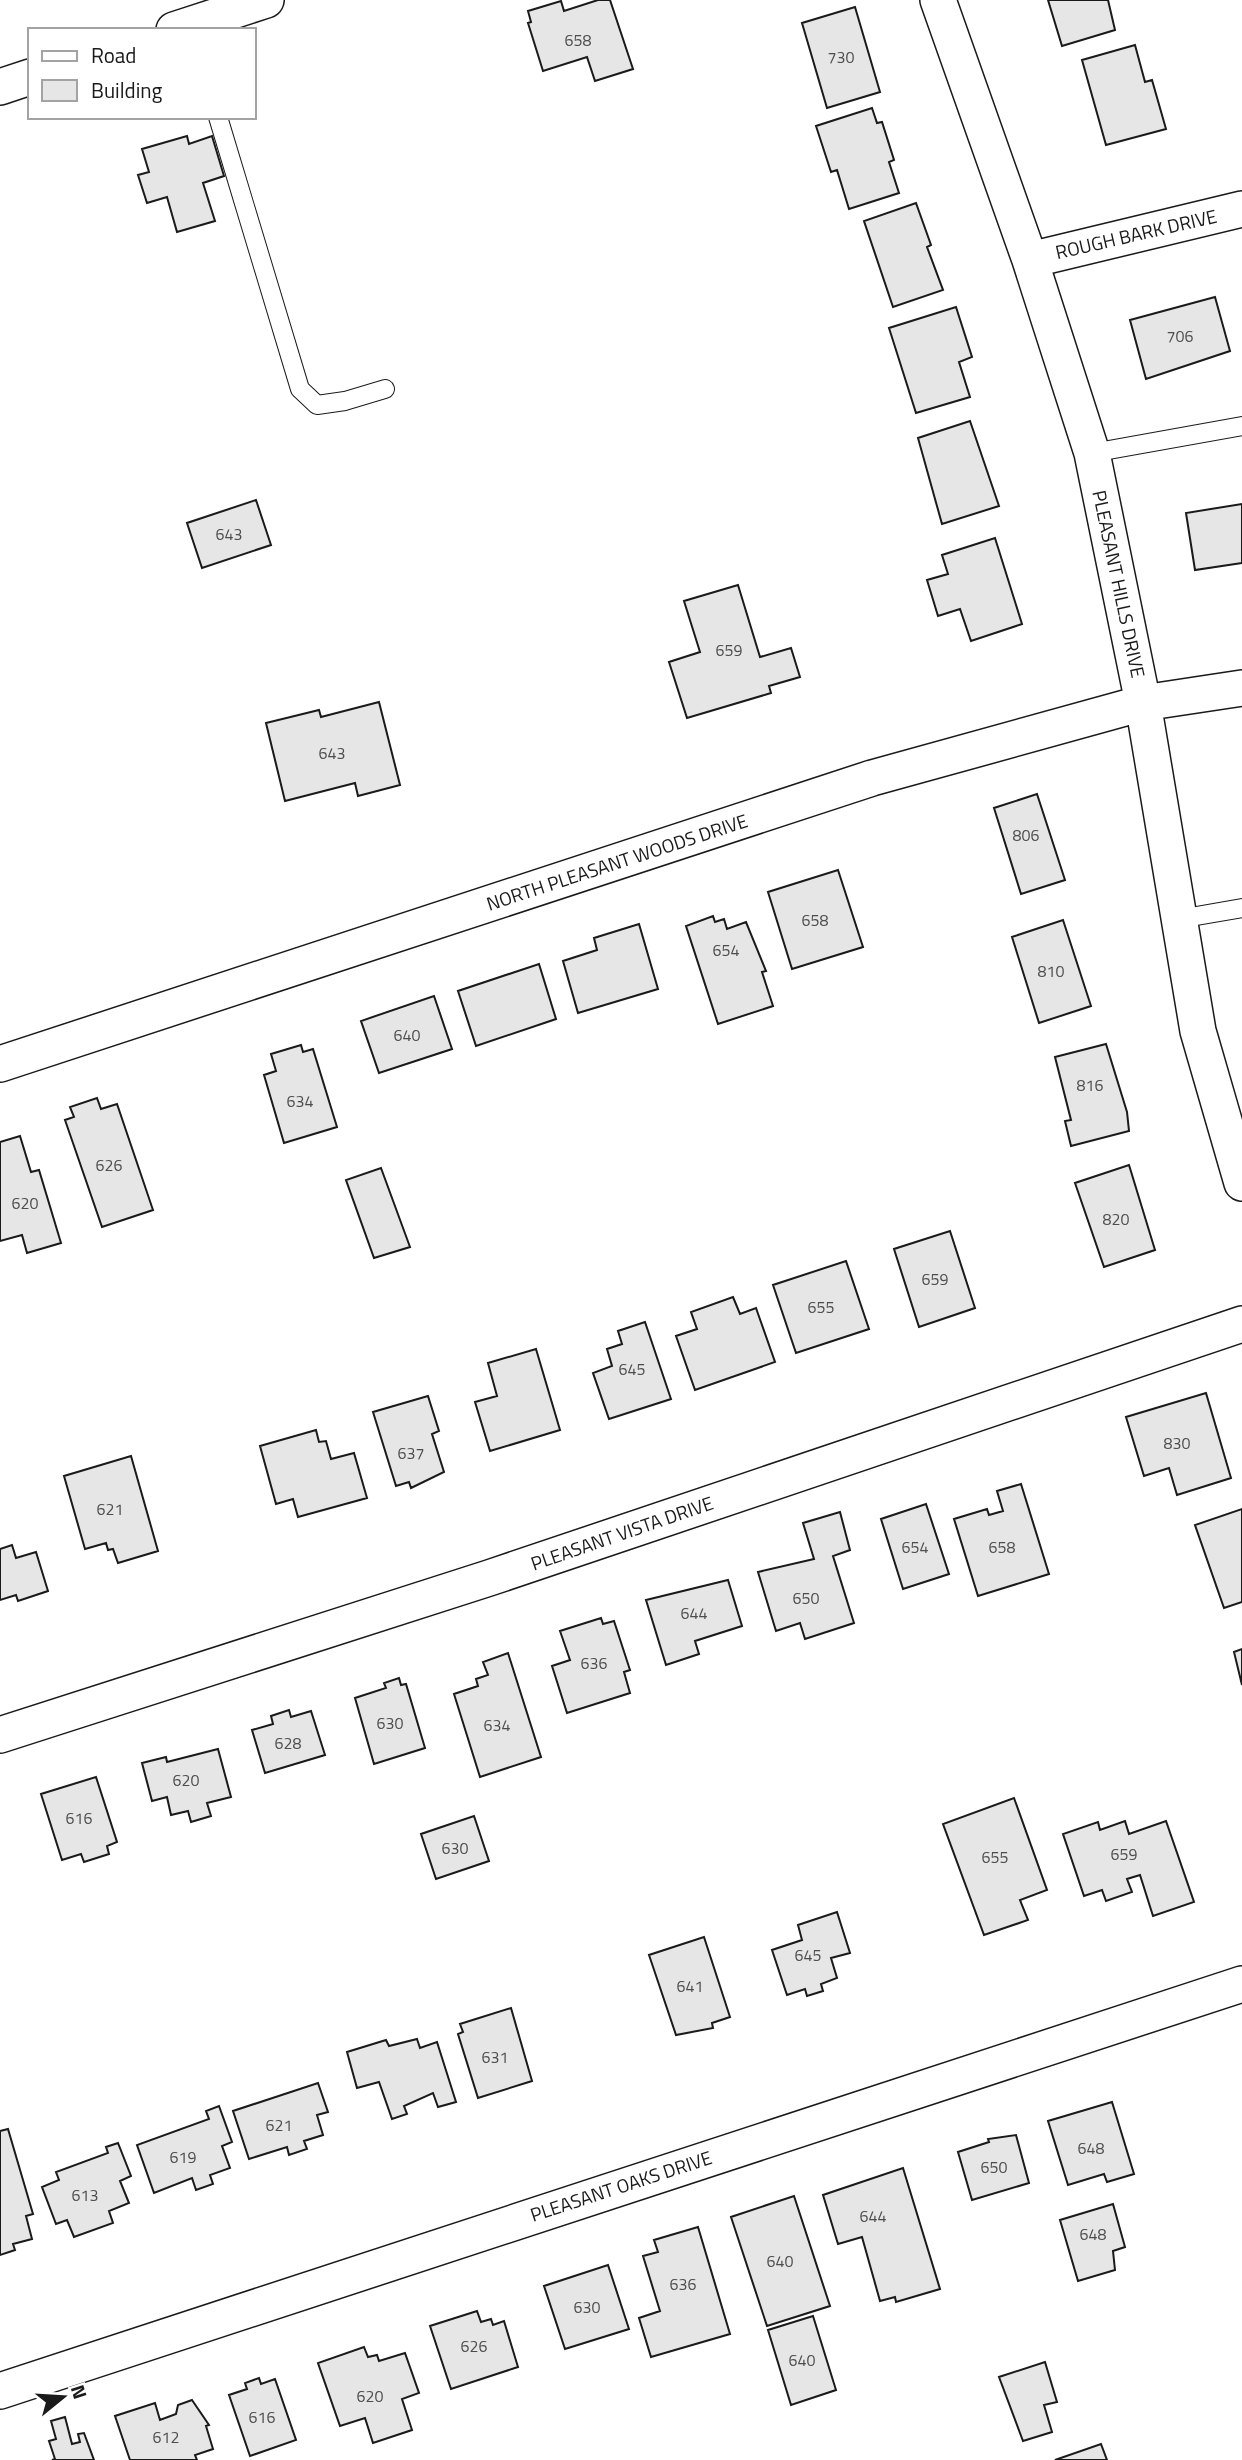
<svg xmlns="http://www.w3.org/2000/svg" width="1242" height="2460" viewBox="0 0 1242 2460" font-family="'Titillium Web',sans-serif">
<rect width="100%" height="100%" fill="#fff"/>
<!-- building -->
<path fill="#e6e6e6" stroke="#1a1a1a" stroke-width="2" d="M 598,0 L 610,0 L 633,69 L 595,81 L 587,57 L 543,71 L 528,23 L 531,22 L 528,11 L 561,1 L 564,11 Z
M 1048,0 L 1108,0 L 1115,30 L 1062,46 Z
M 855,7 L 880,92 L 827,108 L 802,23 Z
M 1135,45 L 1145,82 L 1152,80 L 1166,129 L 1106,145 L 1082,60 Z
M 872,108 L 877,123 L 882,122 L 894,160 L 889,162 L 899,193 L 849,209 L 837,170 L 831,172 L 816,126 Z
M 187,136 L 189,144 L 212,136 L 224,176 L 203,183 L 215,221 L 177,232 L 167,197 L 147,203 L 138,175 L 149,172 L 142,149 Z
M 916,203 L 931,245 L 927,247 L 943,290 L 893,307 L 864,221 Z
M 1215,297 L 1230,351 L 1146,379 L 1130,320 Z
M 956,307 L 972,357 L 959,362 L 970,397 L 916,413 L 889,328 Z
M 970,421 L 999,506 L 942,524 L 918,438 Z
M 256,500 L 271,545 L 202,568 L 187,523 Z
M 1242,504 L 1242,563 L 1195,570 L 1186,513 Z
M 995,538 L 1022,624 L 971,641 L 960,609 L 938,616 L 927,580 L 948,574 L 942,555 Z
M 738,585 L 760,657 L 791,648 L 800,677 L 769,686 L 771,693 L 687,718 L 669,662 L 700,652 L 684,601 Z
M 379,702 L 400,785 L 358,796 L 355,783 L 285,801 L 266,723 L 319,710 L 321,717 Z
M 1037,794 L 1065,880 L 1021,894 L 994,808 Z
M 838,870 L 863,947 L 792,969 L 768,892 Z
M 713,916 L 715,922 L 724,919 L 727,929 L 746,922 L 766,971 L 762,972 L 773,1006 L 718,1024 L 686,926 Z
M 1063,920 L 1091,1006 L 1039,1023 L 1012,937 Z
M 639,924 L 658,989 L 578,1013 L 563,961 L 597,950 L 594,938 Z
M 539,964 L 556,1019 L 476,1046 L 458,991 Z
M 434,996 L 452,1049 L 379,1073 L 361,1021 Z
M 1106,1044 L 1127,1112 L 1129,1131 L 1071,1146 L 1065,1121 L 1071,1120 L 1055,1057 Z
M 301,1045 L 303,1052 L 313,1049 L 337,1127 L 284,1143 L 264,1075 L 276,1071 L 271,1054 Z
M 97,1098 L 101,1109 L 117,1104 L 153,1210 L 102,1227 L 65,1120 L 74,1117 L 70,1107 Z
M 20,1136 L 31,1172 L 39,1170 L 61,1243 L 27,1253 L 22,1235 L 0,1241 L 0,1142 Z
M 1129,1165 L 1155,1250 L 1104,1267 L 1075,1183 Z
M 381,1168 L 410,1247 L 374,1258 L 346,1180 Z
M 950,1231 L 975,1308 L 919,1327 L 894,1249 Z
M 846,1261 L 869,1329 L 796,1353 L 773,1285 Z
M 733,1297 L 740,1314 L 756,1308 L 775,1362 L 695,1390 L 676,1336 L 697,1329 L 691,1312 Z
M 645,1322 L 671,1399 L 609,1419 L 593,1373 L 612,1366 L 607,1349 L 622,1344 L 618,1331 Z
M 536,1349 L 560,1430 L 490,1451 L 475,1402 L 497,1396 L 488,1363 Z
M 1206,1393 L 1231,1478 L 1177,1495 L 1169,1468 L 1144,1476 L 1126,1417 Z
M 428,1396 L 439,1431 L 432,1434 L 444,1472 L 411,1488 L 409,1482 L 396,1486 L 373,1412 Z
M 316,1430 L 319,1442 L 326,1441 L 331,1459 L 354,1453 L 367,1498 L 298,1517 L 293,1499 L 276,1504 L 260,1446 Z
M 131,1456 L 158,1551 L 118,1563 L 113,1549 L 108,1550 L 106,1543 L 85,1549 L 64,1476 Z
M 1021,1484 L 1049,1574 L 978,1596 L 954,1519 L 987,1509 L 989,1515 L 1003,1511 L 997,1491 Z
M 926,1504 L 949,1574 L 903,1589 L 881,1519 Z
M 1242,1509 L 1242,1602 L 1224,1608 L 1195,1525 Z
M 840,1512 L 850,1550 L 833,1556 L 854,1623 L 805,1639 L 800,1623 L 776,1631 L 758,1572 L 814,1559 L 803,1523 Z
M 12,1545 L 16,1558 L 36,1552 L 48,1591 L 18,1601 L 16,1595 L 0,1600 L 0,1549 Z
M 728,1580 L 742,1626 L 695,1641 L 699,1654 L 666,1665 L 646,1600 Z
M 601,1618 L 603,1624 L 614,1621 L 630,1670 L 624,1672 L 630,1693 L 567,1713 L 552,1666 L 570,1660 L 560,1631 Z
M 1242,1649 L 1242,1685 L 1234,1652 Z
M 508,1653 L 541,1757 L 480,1777 L 454,1694 L 478,1686 L 476,1679 L 488,1675 L 483,1662 Z
M 399,1678 L 401,1685 L 406,1684 L 425,1748 L 374,1764 L 355,1698 L 386,1688 L 384,1683 Z
M 289,1710 L 291,1717 L 311,1711 L 325,1755 L 265,1773 L 252,1730 L 273,1724 L 271,1716 Z
M 218,1749 L 231,1797 L 207,1803 L 211,1816 L 191,1822 L 188,1811 L 171,1815 L 167,1797 L 152,1801 L 142,1763 L 166,1757 L 167,1762 Z
M 96,1777 L 117,1842 L 107,1846 L 109,1854 L 84,1862 L 81,1854 L 62,1860 L 41,1794 Z
M 1014,1798 L 1047,1890 L 1020,1900 L 1028,1920 L 984,1935 L 943,1824 Z
M 474,1816 L 489,1861 L 436,1879 L 421,1834 Z
M 1125,1821 L 1129,1834 L 1166,1821 L 1194,1902 L 1153,1916 L 1140,1875 L 1127,1879 L 1132,1892 L 1106,1901 L 1102,1890 L 1084,1896 L 1063,1834 L 1098,1822 L 1100,1830 Z
M 837,1912 L 850,1953 L 831,1958 L 837,1978 L 821,1984 L 823,1991 L 807,1996 L 805,1989 L 787,1995 L 772,1950 L 802,1940 L 798,1925 Z
M 704,1937 L 730,2017 L 712,2023 L 713,2028 L 676,2035 L 649,1955 Z
M 511,2008 L 532,2081 L 478,2098 L 458,2034 L 463,2032 L 460,2024 Z
M 417,2039 L 420,2048 L 437,2042 L 456,2102 L 438,2107 L 433,2093 L 404,2106 L 407,2114 L 392,2119 L 379,2082 L 357,2088 L 347,2052 L 386,2040 L 389,2046 Z
M 318,2083 L 328,2112 L 317,2115 L 323,2135 L 304,2141 L 307,2149 L 289,2155 L 287,2147 L 249,2159 L 233,2111 Z
M 1112,2102 L 1134,2174 L 1107,2182 L 1104,2174 L 1068,2185 L 1048,2121 Z
M 219,2106 L 232,2142 L 222,2146 L 230,2168 L 210,2175 L 213,2184 L 196,2190 L 192,2178 L 154,2193 L 137,2145 L 209,2119 L 206,2111 Z
M 8,2129 L 33,2214 L 26,2216 L 32,2239 L 13,2244 L 15,2250 L 0,2255 L 0,2131 Z
M 1016,2135 L 1029,2183 L 972,2200 L 958,2152 L 989,2142 L 988,2139 Z
M 118,2143 L 131,2176 L 120,2181 L 129,2203 L 109,2211 L 113,2223 L 74,2237 L 67,2220 L 56,2224 L 42,2187 L 59,2180 L 56,2172 L 108,2153 L 106,2147 Z
M 903,2168 L 940,2289 L 896,2302 L 895,2297 L 880,2301 L 862,2237 L 838,2244 L 823,2195 Z
M 794,2196 L 830,2306 L 767,2326 L 731,2217 Z
M 1113,2204 L 1125,2247 L 1113,2251 L 1115,2270 L 1078,2281 L 1060,2220 Z
M 698,2227 L 730,2334 L 651,2357 L 639,2318 L 660,2311 L 643,2256 L 658,2252 L 654,2240 Z
M 608,2265 L 629,2329 L 565,2349 L 544,2286 Z
M 477,2311 L 481,2322 L 491,2319 L 493,2325 L 504,2321 L 518,2367 L 451,2389 L 430,2326 Z
M 813,2316 L 836,2390 L 791,2405 L 768,2330 Z
M 364,2347 L 368,2357 L 377,2355 L 379,2361 L 405,2353 L 419,2393 L 402,2399 L 412,2430 L 373,2443 L 365,2418 L 340,2426 L 318,2363 Z
M 1045,2362 L 1057,2402 L 1044,2405 L 1052,2432 L 1023,2441 L 999,2377 Z
M 259,2378 L 261,2384 L 275,2379 L 296,2440 L 250,2456 L 229,2395 L 247,2389 L 245,2383 Z
M 192,2400 L 209,2425 L 206,2426 L 213,2449 L 195,2455 L 197,2460 L 130,2460 L 115,2416 L 155,2403 L 160,2420 L 176,2414 L 178,2405 Z
M 65,2417 L 72,2444 L 80,2442 L 78,2434 L 84,2433 L 94,2460 L 52,2460 L 55,2459 L 49,2441 L 56,2439 L 51,2421 Z
M 1101,2444 L 1107,2460 L 1055,2460 Z"/>
<g fill="none" stroke-linecap="round" stroke-linejoin="round">
<defs>
<path id="lane" d="M 218,117 L 300,389 L 317,405 L 345,401 L 385,389
M 1092,453 L 1242,426
M 1179,919 L 1242,908"/>
<path id="street" d="M 938,0 L 1030,260 L 1092,453 L 1143,703 L 1198,1031 L 1242,1183
M 174,30 L 266,0
M 0,87 L 30,77
M 1030,260 L 1242,209
M 0,1064 L 872,778 L 1143,703 L 1242,688
M 0,1735 L 489,1578 L 1242,1324
M 0,2391 L 1242,1984"/>
</defs>
<!-- lane casing -->
<use href="#lane" stroke="#1a1a1a" stroke-width="20"/>
<!-- street casing -->
<use href="#street" stroke="#1a1a1a" stroke-width="38"/>
<!-- lane -->
<use href="#lane" stroke="#fff" stroke-width="18"/>
<!-- street -->
<use href="#street" stroke="#fff" stroke-width="35"/>
</g>
<g text-anchor="middle" stroke-width="5" stroke-linejoin="round" paint-order="stroke">
<!-- number labels -->
<g font-size="16" fill="#4d4d4d">
<text x="578" y="46">658</text>
<text x="841" y="63">730</text>
<text x="1180" y="342">706</text>
<text x="229" y="540">643</text>
<text x="729" y="656">659</text>
<text x="332" y="759">643</text>
<text x="1026" y="841">806</text>
<text x="815" y="926">658</text>
<text x="726" y="956">654</text>
<text x="1051" y="977">810</text>
<text x="407" y="1041">640</text>
<text x="1090" y="1091">816</text>
<text x="300" y="1107">634</text>
<text x="109" y="1171">626</text>
<text x="25" y="1209">620</text>
<text x="1116" y="1225">820</text>
<text x="935" y="1285">659</text>
<text x="821" y="1313">655</text>
<text x="632" y="1375">645</text>
<text x="1177" y="1449">830</text>
<text x="411" y="1459">637</text>
<text x="110" y="1515">621</text>
<text x="915" y="1553">654</text>
<text x="1002" y="1553">658</text>
<text x="806" y="1604">650</text>
<text x="694" y="1619">644</text>
<text x="594" y="1669">636</text>
<text x="390" y="1729">630</text>
<text x="497" y="1731">634</text>
<text x="288" y="1749">628</text>
<text x="186" y="1786">620</text>
<text x="79" y="1824">616</text>
<text x="455" y="1854">630</text>
<text x="1124" y="1860">659</text>
<text x="995" y="1863">655</text>
<text x="808" y="1961">645</text>
<text x="690" y="1992">641</text>
<text x="495" y="2063">631</text>
<text x="279" y="2131">621</text>
<text x="1091" y="2154">648</text>
<text x="183" y="2163">619</text>
<text x="994" y="2173">650</text>
<text x="85" y="2201">613</text>
<text x="873" y="2222">644</text>
<text x="1093" y="2240">648</text>
<text x="780" y="2267">640</text>
<text x="683" y="2290">636</text>
<text x="587" y="2313">630</text>
<text x="474" y="2352">626</text>
<text x="802" y="2366">640</text>
<text x="370" y="2402">620</text>
<text x="262" y="2423">616</text>
<text x="166" y="2443">612</text>
</g>
<!-- street labels -->
<g font-size="19" fill="#1a1a1a" stroke="#fff">
<text transform="translate(1136 234) rotate(-13)" y="7">ROUGH BARK DRIVE</text>
<text transform="translate(1119 584) rotate(78)" y="7">PLEASANT HILLS DRIVE</text>
<text transform="translate(617 862) rotate(-18)" y="7">NORTH PLEASANT WOODS DRIVE</text>
<text transform="translate(622 1533) rotate(-19)" y="7">PLEASANT VISTA DRIVE</text>
<text transform="translate(621 2186) rotate(-18)" y="7">PLEASANT OAKS DRIVE</text>
</g>
</g>
<!-- legend -->
<rect x="28" y="28" width="228" height="91" fill="#ffffff" stroke="#a3a3a3" stroke-width="2"/>
<rect x="42" y="51" width="35" height="10" fill="#ffffff" stroke="#a3a3a3" stroke-width="2"/>
<text x="91" y="63" font-size="21" fill="#1a1a1a">Road</text>
<rect x="42" y="80" width="35" height="21" fill="#e6e6e6" stroke="#a3a3a3" stroke-width="2"/>
<text x="91" y="98" font-size="21" fill="#1a1a1a">Building</text>
<!-- north arrow -->
<g transform="translate(63 2397) rotate(72)" stroke="#ffffff" stroke-width="5" paint-order="stroke">
<path d="M0-5L12 26L0 18L-12 26Z" fill="#1a1a1a"/>
<text y="-10" font-size="19" font-weight="bold" text-anchor="middle" fill="#1a1a1a">N</text>
</g>
</svg>
